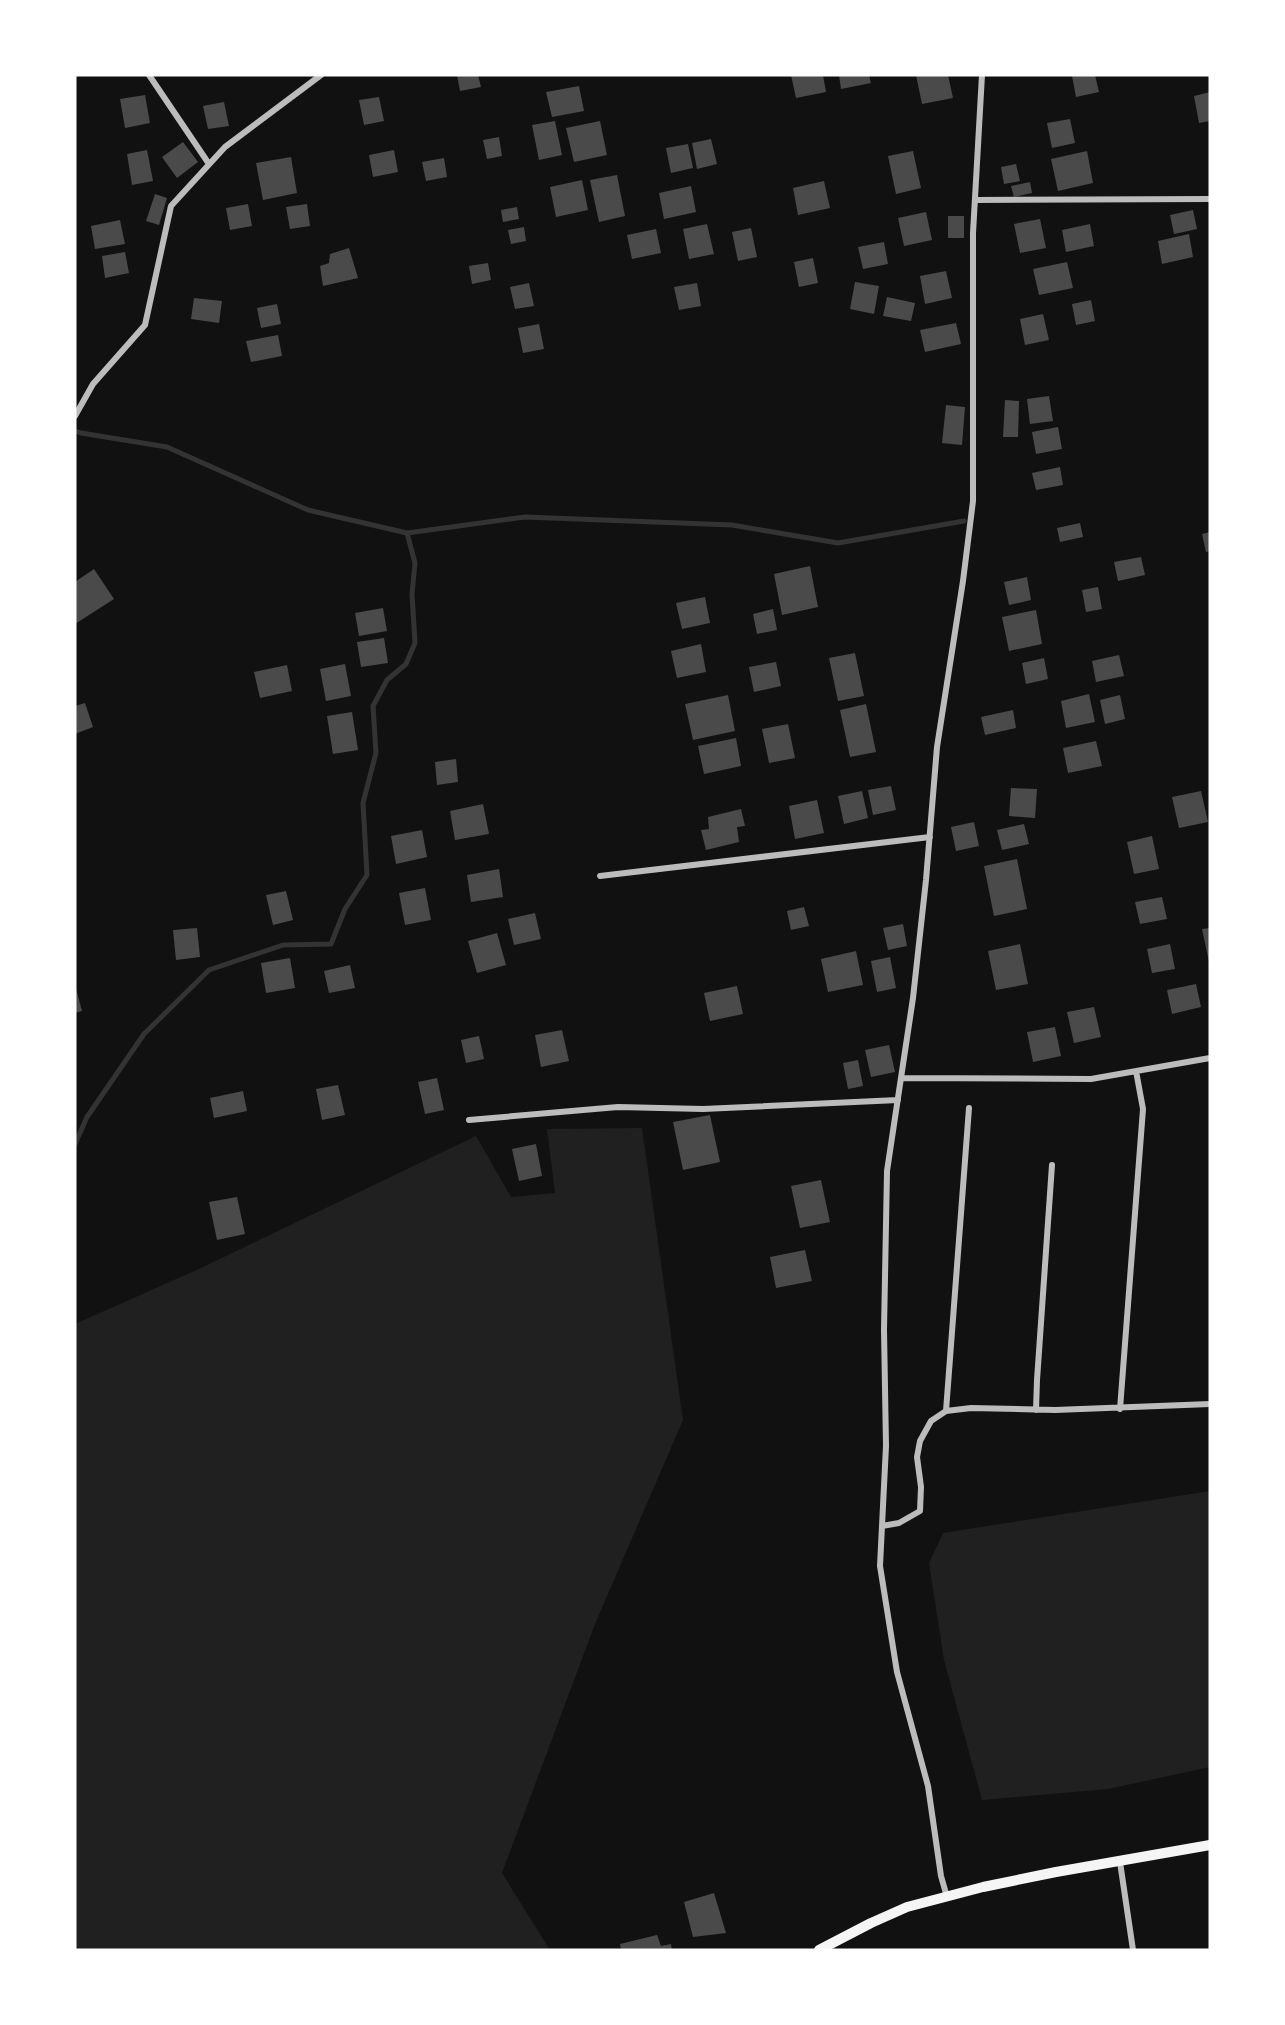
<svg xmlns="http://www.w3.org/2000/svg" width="1285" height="2025" viewBox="0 0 1285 2025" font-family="'Source Sans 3',sans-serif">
<rect width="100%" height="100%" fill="#111"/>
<!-- green -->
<path fill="#202020" d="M 642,1128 L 683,1420 L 595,1624 L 502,1873 L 550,1950 L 75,1950 L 75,1324 L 201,1268 L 476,1136 L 511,1197 L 555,1193 L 547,1129 Z
M 1210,1491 L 1210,1767 L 1108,1789 L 982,1800 L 944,1660 L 929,1563 L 943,1533 Z"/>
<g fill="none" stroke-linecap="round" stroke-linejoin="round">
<!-- stream -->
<path stroke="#333" stroke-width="5" d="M 75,431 L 81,433 L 167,447 L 308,510 L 407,533 L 525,517 L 732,525 L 838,543 L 964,521
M 75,1144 L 87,1117 L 144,1034 L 209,970 L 283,945 L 331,944 L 345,909 L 367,875 L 363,803 L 376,753 L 373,706 L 387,680 L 406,664 L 415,643 L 412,594 L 415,563 L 407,533"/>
</g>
<!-- building -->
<path fill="#4a4a4a" d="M 457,75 L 478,75 L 481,87 L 460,91 Z
M 791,75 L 823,75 L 826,92 L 796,98 Z
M 839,75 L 869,75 L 871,83 L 841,89 Z
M 916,75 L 948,75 L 953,98 L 922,104 Z
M 1095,75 L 1099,92 L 1076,97 L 1072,76 Z
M 579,86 L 584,111 L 552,117 L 546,92 Z
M 1210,92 L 1210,121 L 1199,123 L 1194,96 Z
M 145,95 L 150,123 L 125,128 L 120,99 Z
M 379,97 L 384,121 L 364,125 L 359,100 Z
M 224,102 L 229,126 L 208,129 L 203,106 Z
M 1070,119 L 1075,143 L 1052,148 L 1047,123 Z
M 555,121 L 562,155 L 539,160 L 532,125 Z
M 600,121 L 607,155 L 574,162 L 566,128 Z
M 499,137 L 502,156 L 487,159 L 483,140 Z
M 711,139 L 717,164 L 697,169 L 692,143 Z
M 183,142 L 198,162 L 177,178 L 162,157 Z
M 688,144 L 693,168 L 671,173 L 666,148 Z
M 147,150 L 153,181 L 132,185 L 127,154 Z
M 394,150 L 398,172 L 373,177 L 369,155 Z
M 913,151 L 921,188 L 896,194 L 888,156 Z
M 1087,151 L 1093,183 L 1058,191 L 1051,159 Z
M 291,157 L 297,193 L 263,200 L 256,163 Z
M 444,158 L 447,177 L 426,181 L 422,162 Z
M 1016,164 L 1020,181 L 1004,184 L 1001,167 Z
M 617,175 L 625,216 L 599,222 L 590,180 Z
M 582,180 L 588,210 L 556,217 L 550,187 Z
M 824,181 L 830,208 L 798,215 L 793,188 Z
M 1030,182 L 1032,193 L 1014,197 L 1011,186 Z
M 691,186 L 696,212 L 664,219 L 659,193 Z
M 155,194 L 167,198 L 159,225 L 146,221 Z
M 248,204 L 252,226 L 230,230 L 226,208 Z
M 307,204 L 310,226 L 290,229 L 286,207 Z
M 517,207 L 519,219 L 503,222 L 501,210 Z
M 1193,210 L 1197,229 L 1174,234 L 1170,215 Z
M 926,212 L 932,240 L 904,246 L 898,218 Z
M 948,216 L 964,216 L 964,238 L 948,238 Z
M 1040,219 L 1046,248 L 1020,253 L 1014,224 Z
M 120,220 L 125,244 L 95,249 L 91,226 Z
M 707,224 L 714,254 L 689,259 L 683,229 Z
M 1090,224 L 1094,246 L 1066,252 L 1062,230 Z
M 524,227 L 526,241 L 511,244 L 508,230 Z
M 751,228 L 757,257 L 738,261 L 732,232 Z
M 656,229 L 661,253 L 632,259 L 627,235 Z
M 1189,234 L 1193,257 L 1162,264 L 1158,241 Z
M 884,242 L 888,264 L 863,269 L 858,247 Z
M 349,248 L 358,278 L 323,286 L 320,266 L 329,263 L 330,254 Z
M 125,252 L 129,273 L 105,278 L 102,256 Z
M 813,258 L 818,283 L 799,287 L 794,262 Z
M 1067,262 L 1073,288 L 1039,295 L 1033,269 Z
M 488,263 L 491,280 L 472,284 L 469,266 Z
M 946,271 L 952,298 L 925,304 L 920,276 Z
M 855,282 L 879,286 L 874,314 L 850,309 Z
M 529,283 L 534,306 L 515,309 L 510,287 Z
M 697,283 L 701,306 L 679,310 L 674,287 Z
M 887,297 L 915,303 L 911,321 L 883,316 Z
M 194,298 L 222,301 L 219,323 L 191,319 Z
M 1091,300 L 1095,321 L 1076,325 L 1072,304 Z
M 277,304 L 281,324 L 261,328 L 257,308 Z
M 1043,314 L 1049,340 L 1025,345 L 1020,319 Z
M 956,323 L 961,344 L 925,352 L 920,330 Z
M 539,324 L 544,349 L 523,353 L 518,328 Z
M 278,335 L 282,356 L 251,362 L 246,341 Z
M 1049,396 L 1053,421 L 1030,424 L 1027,399 Z
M 1005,400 L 1019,401 L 1018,437 L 1003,437 Z
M 946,405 L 965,407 L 962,445 L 942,443 Z
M 1058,427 L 1062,449 L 1036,454 L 1032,432 Z
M 1060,467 L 1063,485 L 1036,490 L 1032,473 Z
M 1080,523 L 1083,537 L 1060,542 L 1057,528 Z
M 1210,532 L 1210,551 L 1206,552 L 1202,534 Z
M 1141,557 L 1145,575 L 1118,581 L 1114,562 Z
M 810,566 L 818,607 L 782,615 L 774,574 Z
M 94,569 L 114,599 L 75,624 L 75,582 Z
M 1027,577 L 1031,600 L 1009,605 L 1004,582 Z
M 1098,587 L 1102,609 L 1086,612 L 1082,590 Z
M 705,597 L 710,623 L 682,629 L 676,603 Z
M 383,608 L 387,631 L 359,636 L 355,613 Z
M 773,609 L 777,630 L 757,634 L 753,614 Z
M 1036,610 L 1042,644 L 1009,651 L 1002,617 Z
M 384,638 L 388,663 L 361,667 L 357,642 Z
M 701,644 L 706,672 L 677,678 L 671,651 Z
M 855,653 L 864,696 L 838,701 L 829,658 Z
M 1119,655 L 1124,676 L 1096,682 L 1092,661 Z
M 1044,658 L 1048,679 L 1026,684 L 1022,663 Z
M 776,662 L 781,686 L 754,692 L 749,667 Z
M 345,664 L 351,696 L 326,701 L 320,669 Z
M 287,665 L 292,691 L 260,698 L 254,672 Z
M 1089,694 L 1095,722 L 1066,728 L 1061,701 Z
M 728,695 L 735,731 L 693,740 L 685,704 Z
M 1120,695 L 1125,719 L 1105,724 L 1100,700 Z
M 85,703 L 93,727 L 75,734 L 75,706 Z
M 866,704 L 876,752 L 850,757 L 840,710 Z
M 1013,710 L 1016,728 L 985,735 L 981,717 Z
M 352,712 L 358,750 L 333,754 L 327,716 Z
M 788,724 L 795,758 L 769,763 L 762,729 Z
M 736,738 L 741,766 L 704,774 L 698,746 Z
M 1096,741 L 1102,766 L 1068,773 L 1063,748 Z
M 456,759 L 458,782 L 437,785 L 435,762 Z
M 891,786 L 896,810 L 873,815 L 868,790 Z
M 1011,788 L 1037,789 L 1035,818 L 1009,816 Z
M 862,791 L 868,818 L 844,824 L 838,796 Z
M 1201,791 L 1208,822 L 1179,828 L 1172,797 Z
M 817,800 L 824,833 L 795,839 L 789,806 Z
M 483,804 L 489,834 L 455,840 L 450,811 Z
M 741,809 L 745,826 L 737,827 L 739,842 L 706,850 L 701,830 L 709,829 L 708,817 Z
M 974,822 L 979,846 L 956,851 L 951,827 Z
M 1024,824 L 1029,844 L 1002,850 L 997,830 Z
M 422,830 L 427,857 L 396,864 L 391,836 Z
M 1152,836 L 1159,869 L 1134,874 L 1127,842 Z
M 1017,859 L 1027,909 L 994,916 L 984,866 Z
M 499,869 L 503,897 L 471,902 L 467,875 Z
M 425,888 L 431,920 L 405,925 L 399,893 Z
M 286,891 L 293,920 L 273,925 L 266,895 Z
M 1162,897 L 1167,919 L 1140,924 L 1135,902 Z
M 804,907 L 809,926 L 791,930 L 787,911 Z
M 535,913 L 541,939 L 514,945 L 508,919 Z
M 903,924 L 907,946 L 888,950 L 883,928 Z
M 197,928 L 200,957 L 176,960 L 173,930 Z
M 1210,928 L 1210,962 L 1209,962 L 1202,929 Z
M 497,933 L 506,965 L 477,973 L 468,941 Z
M 1020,944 L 1028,984 L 996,990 L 988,951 Z
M 1170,944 L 1175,969 L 1152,973 L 1147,949 Z
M 856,951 L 863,985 L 828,992 L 821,959 Z
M 890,957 L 896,988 L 877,992 L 871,961 Z
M 290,958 L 295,988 L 266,993 L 261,963 Z
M 350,965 L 355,988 L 329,993 L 324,971 Z
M 1196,984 L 1201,1007 L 1172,1014 L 1167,990 Z
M 75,985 L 82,1011 L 75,1013 Z
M 737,986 L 743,1014 L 710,1021 L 704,993 Z
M 1094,1007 L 1101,1037 L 1074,1043 L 1067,1012 Z
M 1055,1027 L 1061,1056 L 1033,1062 L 1027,1032 Z
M 562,1030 L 569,1061 L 541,1067 L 535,1035 Z
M 479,1036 L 484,1059 L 466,1063 L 461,1040 Z
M 889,1045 L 895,1072 L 871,1077 L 865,1050 Z
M 858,1060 L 863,1086 L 848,1089 L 843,1063 Z
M 437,1078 L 444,1110 L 425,1114 L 418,1082 Z
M 338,1085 L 345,1115 L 322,1120 L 316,1089 Z
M 243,1091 L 247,1111 L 214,1118 L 210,1098 Z
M 710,1115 L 720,1162 L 683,1170 L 673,1122 Z
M 536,1144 L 542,1176 L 519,1181 L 512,1149 Z
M 821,1180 L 830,1222 L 800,1228 L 791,1186 Z
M 237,1197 L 245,1234 L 217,1240 L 209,1202 Z
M 805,1250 L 812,1281 L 776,1288 L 770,1257 Z
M 714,1893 L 726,1933 L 693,1937 L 684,1902 Z
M 657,1935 L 661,1946 L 671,1944 L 672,1950 L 621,1950 L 620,1944 Z"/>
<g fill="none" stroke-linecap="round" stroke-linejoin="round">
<!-- minor -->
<path stroke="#bcbcbc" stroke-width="6" d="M 149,75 L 209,164
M 975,200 L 1210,199
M 75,416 L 93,384 L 145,325 L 171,206 L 225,147 L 321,75
M 600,876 L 930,837
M 901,1078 L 1091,1079 L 1210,1058
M 469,1120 L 618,1107 L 703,1109 L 898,1100
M 1120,1409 L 1143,1109 L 1136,1071
M 1036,1410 L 1037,1380 L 1052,1165
M 946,1411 L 969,1108
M 882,1526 L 899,1523 L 920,1511 L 921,1487 L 917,1457 L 920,1441 L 931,1421 L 946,1411 L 971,1408 L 1055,1410 L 1210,1404
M 1120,1862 L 1133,1950
M 947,1897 L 941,1876 L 928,1786 L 897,1672 L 880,1566 L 886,1446 L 884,1330 L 887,1171 L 913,998 L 926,880 L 937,747 L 963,581 L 973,501 L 973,233 L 982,75"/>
<!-- secondary -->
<path stroke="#f5f5f5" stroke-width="10" d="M 819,1950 L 871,1923 L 907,1907 L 983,1887 L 1056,1872 L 1210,1845"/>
</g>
<!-- border -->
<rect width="1285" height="2025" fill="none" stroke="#ffffff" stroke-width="153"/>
</svg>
